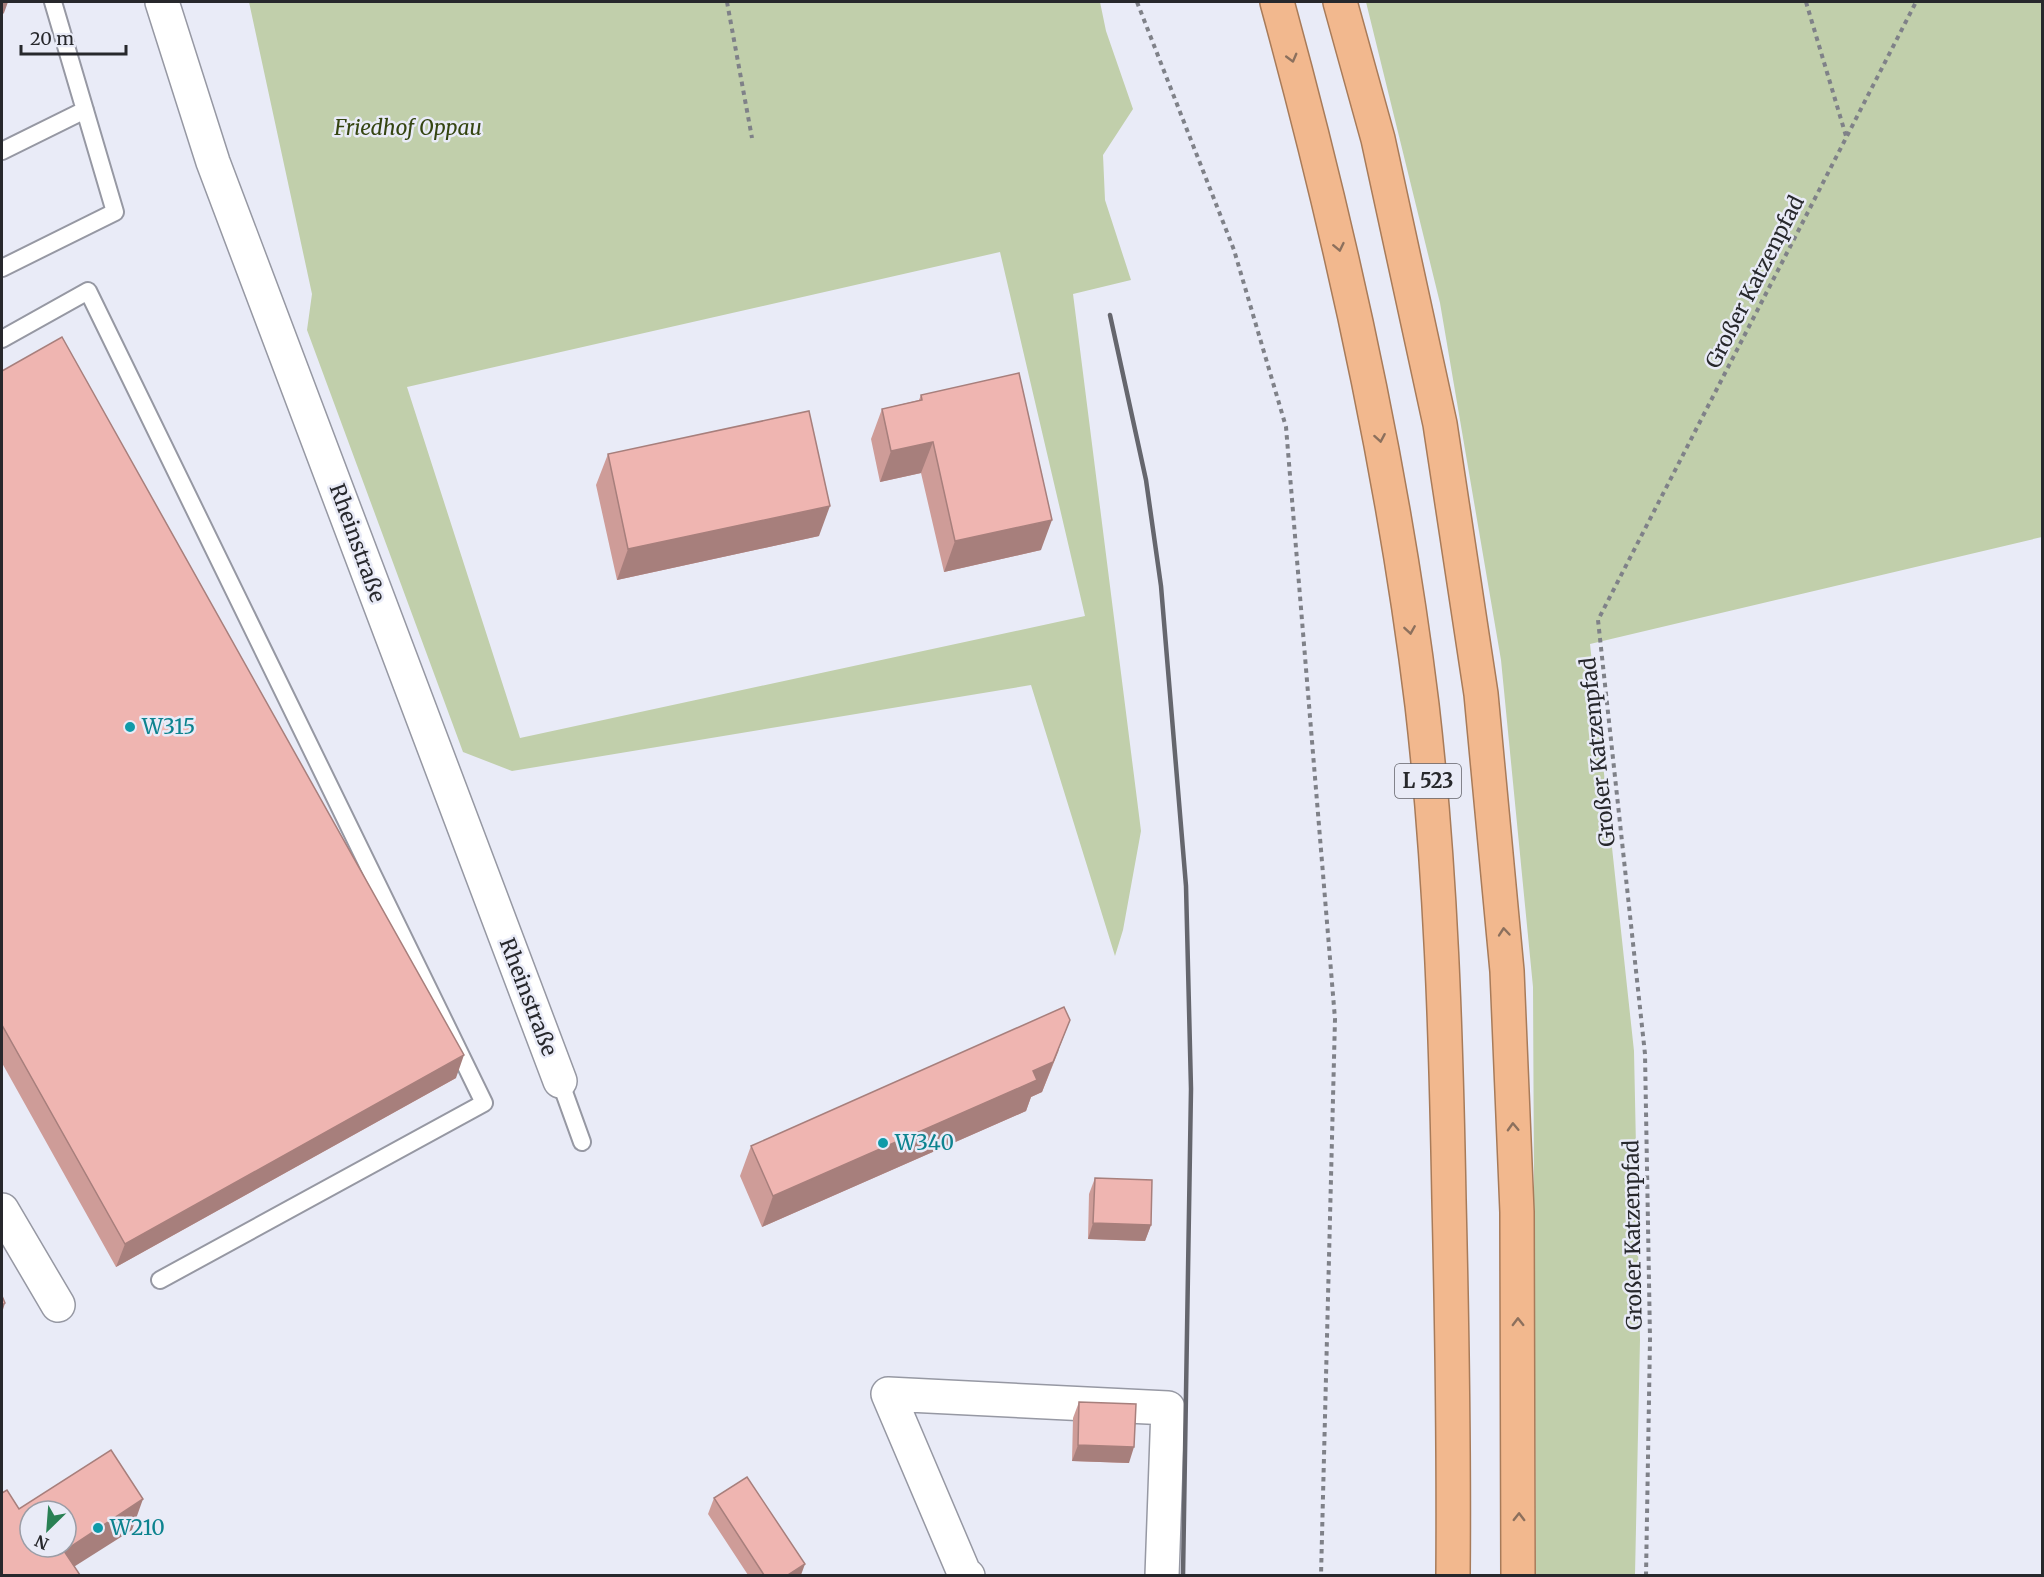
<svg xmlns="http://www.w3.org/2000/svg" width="2044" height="1577" viewBox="0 0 2044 1577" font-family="Merriweather,serif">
<rect width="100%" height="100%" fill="#e9ebf7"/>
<!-- green -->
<path fill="#c1cfab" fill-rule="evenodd" d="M 249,2 L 1100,2 L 1106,31 L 1133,109 L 1103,155 L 1105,200 L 1131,280 L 1073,294 L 1141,831 L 1123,930 L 1115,956 L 1031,685 L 512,771 L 463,752 L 307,330 L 312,294 ZM 1000,252 L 1085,616 L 520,738 L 407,387 Z
M 1366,2 L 2042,2 L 2042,537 L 1590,644 L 1634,1051 L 1640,1340 L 1635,1575 L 1536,1575 L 1533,987 L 1501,660 L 1440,303 Z"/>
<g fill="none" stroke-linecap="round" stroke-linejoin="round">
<defs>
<path id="service" d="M 2,151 L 85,110
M 2,268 L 115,212 L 53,2
M 2,339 L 88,291 L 484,1103 L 160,1280
M 560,1081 L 582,1142"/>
<path id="minor" d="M 162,2 L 213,162 L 560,1081
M 2,1210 L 58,1305
M 968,1576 L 965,1575 L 888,1394 L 1168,1408 L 1162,1576"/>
<path id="trunk" d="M 1277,2 C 1340,232 1393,467 1422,705 C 1441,870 1446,1035 1449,1200 C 1452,1325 1454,1450 1453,1576
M 1340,2 L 1378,139 L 1440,424 L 1481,694 L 1507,971 L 1517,1212 L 1518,1576"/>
</defs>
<!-- service casing -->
<use href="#service" stroke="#9698a3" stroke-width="20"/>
<!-- minor casing -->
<use href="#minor" stroke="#9698a3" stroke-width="36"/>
<!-- trunk casing -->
<use href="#trunk" stroke="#a87b59" stroke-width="36"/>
<!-- path -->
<path stroke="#7f8188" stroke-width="4" stroke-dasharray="4.5 4.5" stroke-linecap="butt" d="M 727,2 L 752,138
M 1137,2 L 1234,250 L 1286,427 L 1335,1019 L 1321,1576
M 1806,2 L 1846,136
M 1646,1576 L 1650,1339 L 1645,1054 L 1598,620 L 1916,2"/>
<!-- service -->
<use href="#service" stroke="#fff" stroke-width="16"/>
<!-- minor -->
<use href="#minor" stroke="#fff" stroke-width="33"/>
<!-- trunk -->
<use href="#trunk" stroke="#f2b88e" stroke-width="33"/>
<!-- rail -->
<path stroke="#65666d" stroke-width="4.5" d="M 1110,315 L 1146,480 L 1161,586 L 1186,886 L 1191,1089 L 1183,1576"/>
</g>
<!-- wall -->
<path fill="#ce9c98" d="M 2,371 L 456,1078 L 116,1267 L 2,1063 Z
M 921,395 L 1041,550 L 944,572 L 921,473 L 880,482 L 871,439 L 882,409 L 919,400 Z
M 608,454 L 819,536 L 617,580 L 596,485 Z
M 1059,1050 L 1042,1092 L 1031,1097 L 1026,1111 L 762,1227 L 740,1176 L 751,1146 Z
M 1095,1178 L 1151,1225 L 1145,1241 L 1088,1239 L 1089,1194 Z
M 1079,1402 L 1129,1463 L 1072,1461 L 1073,1418 Z
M 714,1498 L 801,1575 L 748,1575 L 708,1514 Z"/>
<!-- shaded-wall -->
<path fill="#a77f7c" d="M 2,2 L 8,2 L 4,13 L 2,15 Z
M 933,442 L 921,473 L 880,482 L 891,451 Z
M 830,506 L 819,536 L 617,580 L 628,549 Z
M 1052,520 L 1041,550 L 944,572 L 955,541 Z
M 1070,1020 L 1042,1092 L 1031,1097 L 1026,1111 L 762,1227 L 773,1196 L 1033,1071 Z
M 464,1055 L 456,1078 L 116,1267 L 125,1244 Z
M 1093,1223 L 1151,1225 L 1145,1241 L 1088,1239 Z
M 5,1303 L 2,1313 L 2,1305 Z
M 1078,1445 L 1134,1447 L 1129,1463 L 1072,1461 Z
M 143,1499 L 132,1530 L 61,1575 L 64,1551 Z
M 805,1564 L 801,1575 L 788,1575 Z"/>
<!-- building -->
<path fill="#efb5b1" stroke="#a77f7c" stroke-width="1.5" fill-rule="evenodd" d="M 62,337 L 464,1055 L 125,1244 L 2,1025 L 2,371 Z
M 1019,373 L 1052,520 L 955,541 L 933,442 L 891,451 L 882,409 L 922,400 L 921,395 Z
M 809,411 L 830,506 L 628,549 L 608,454 Z
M 1064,1007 L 1070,1020 L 1053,1062 L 1033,1071 L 1037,1080 L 773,1196 L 751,1146 Z
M 1095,1178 L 1152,1180 L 1151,1225 L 1093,1223 Z
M 2,1296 L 5,1303 L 2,1305 Z
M 1079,1402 L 1136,1404 L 1134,1447 L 1078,1445 Z
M 111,1450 L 143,1499 L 64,1551 L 80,1575 L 2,1575 L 2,1493 L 7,1490 L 19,1509 ZM 30,1511 L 66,1511 L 66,1547 L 30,1547 Z
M 747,1477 L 805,1564 L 788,1575 L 764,1575 L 714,1498 Z"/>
<!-- one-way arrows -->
<defs><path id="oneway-chevron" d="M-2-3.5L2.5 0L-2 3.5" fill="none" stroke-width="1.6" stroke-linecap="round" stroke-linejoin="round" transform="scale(1.5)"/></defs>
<g stroke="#8c705d">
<use href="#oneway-chevron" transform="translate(1292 58) rotate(75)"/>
<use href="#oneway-chevron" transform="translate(1339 247) rotate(78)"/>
<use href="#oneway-chevron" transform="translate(1380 438) rotate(80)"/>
<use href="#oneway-chevron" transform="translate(1410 630) rotate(81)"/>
<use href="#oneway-chevron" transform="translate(1504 932) rotate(-95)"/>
<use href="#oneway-chevron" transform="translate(1513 1127) rotate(-92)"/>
<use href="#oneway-chevron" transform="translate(1518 1322) rotate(-91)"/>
<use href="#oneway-chevron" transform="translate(1519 1517) rotate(-89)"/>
</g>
<!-- markers -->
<g fill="#0f9aa8" stroke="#e9ebf7" stroke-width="2">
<circle cx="130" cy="727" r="6"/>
<circle cx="883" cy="1143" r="6"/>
<circle cx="98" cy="1528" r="6"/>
</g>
<g text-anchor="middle" stroke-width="5" stroke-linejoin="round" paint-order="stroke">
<!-- shield labels -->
<rect fill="#e9ebf7" stroke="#616269" stroke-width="1.5" x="1395" y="764" width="66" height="34" rx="4.5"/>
<g font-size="20" font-weight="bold" fill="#27282c">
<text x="1428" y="788">L 523</text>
</g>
<!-- park labels -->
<g font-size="21" font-style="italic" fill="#354511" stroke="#e9ebf7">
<text x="408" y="135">Friedhof Oppau</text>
</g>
<!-- street labels -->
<g font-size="21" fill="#27282c" stroke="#e9ebf7">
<text transform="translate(1755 282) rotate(-63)" y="7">Großer Katzenpfad</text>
<text transform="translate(357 543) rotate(70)" y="7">Rheinstraße</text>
<text transform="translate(1598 752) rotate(-96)" y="7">Großer Katzenpfad</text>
<text transform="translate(528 997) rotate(69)" y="7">Rheinstraße</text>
<text transform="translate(1633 1235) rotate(-91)" y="7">Großer Katzenpfad</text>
</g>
<!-- culture labels -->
<g font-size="21" fill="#0d838f" stroke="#e9ebf7" text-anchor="start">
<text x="142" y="734">W315</text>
<text x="895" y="1150">W340</text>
<text x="110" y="1535">W210</text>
</g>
</g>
<!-- border -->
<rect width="2044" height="1577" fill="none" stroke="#27282c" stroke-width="6"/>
<!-- north arrow -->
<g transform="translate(48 1529) rotate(205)"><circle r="28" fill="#e9ebf7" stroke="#9b9da6" stroke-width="1.5"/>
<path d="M0-4.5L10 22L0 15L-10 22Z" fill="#298054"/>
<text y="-9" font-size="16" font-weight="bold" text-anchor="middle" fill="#27282c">N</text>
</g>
<!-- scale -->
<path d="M21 45v9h105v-9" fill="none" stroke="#27282c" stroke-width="3"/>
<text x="30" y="45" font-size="18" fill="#27282c" stroke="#e9ebf7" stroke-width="4.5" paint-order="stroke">20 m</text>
</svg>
